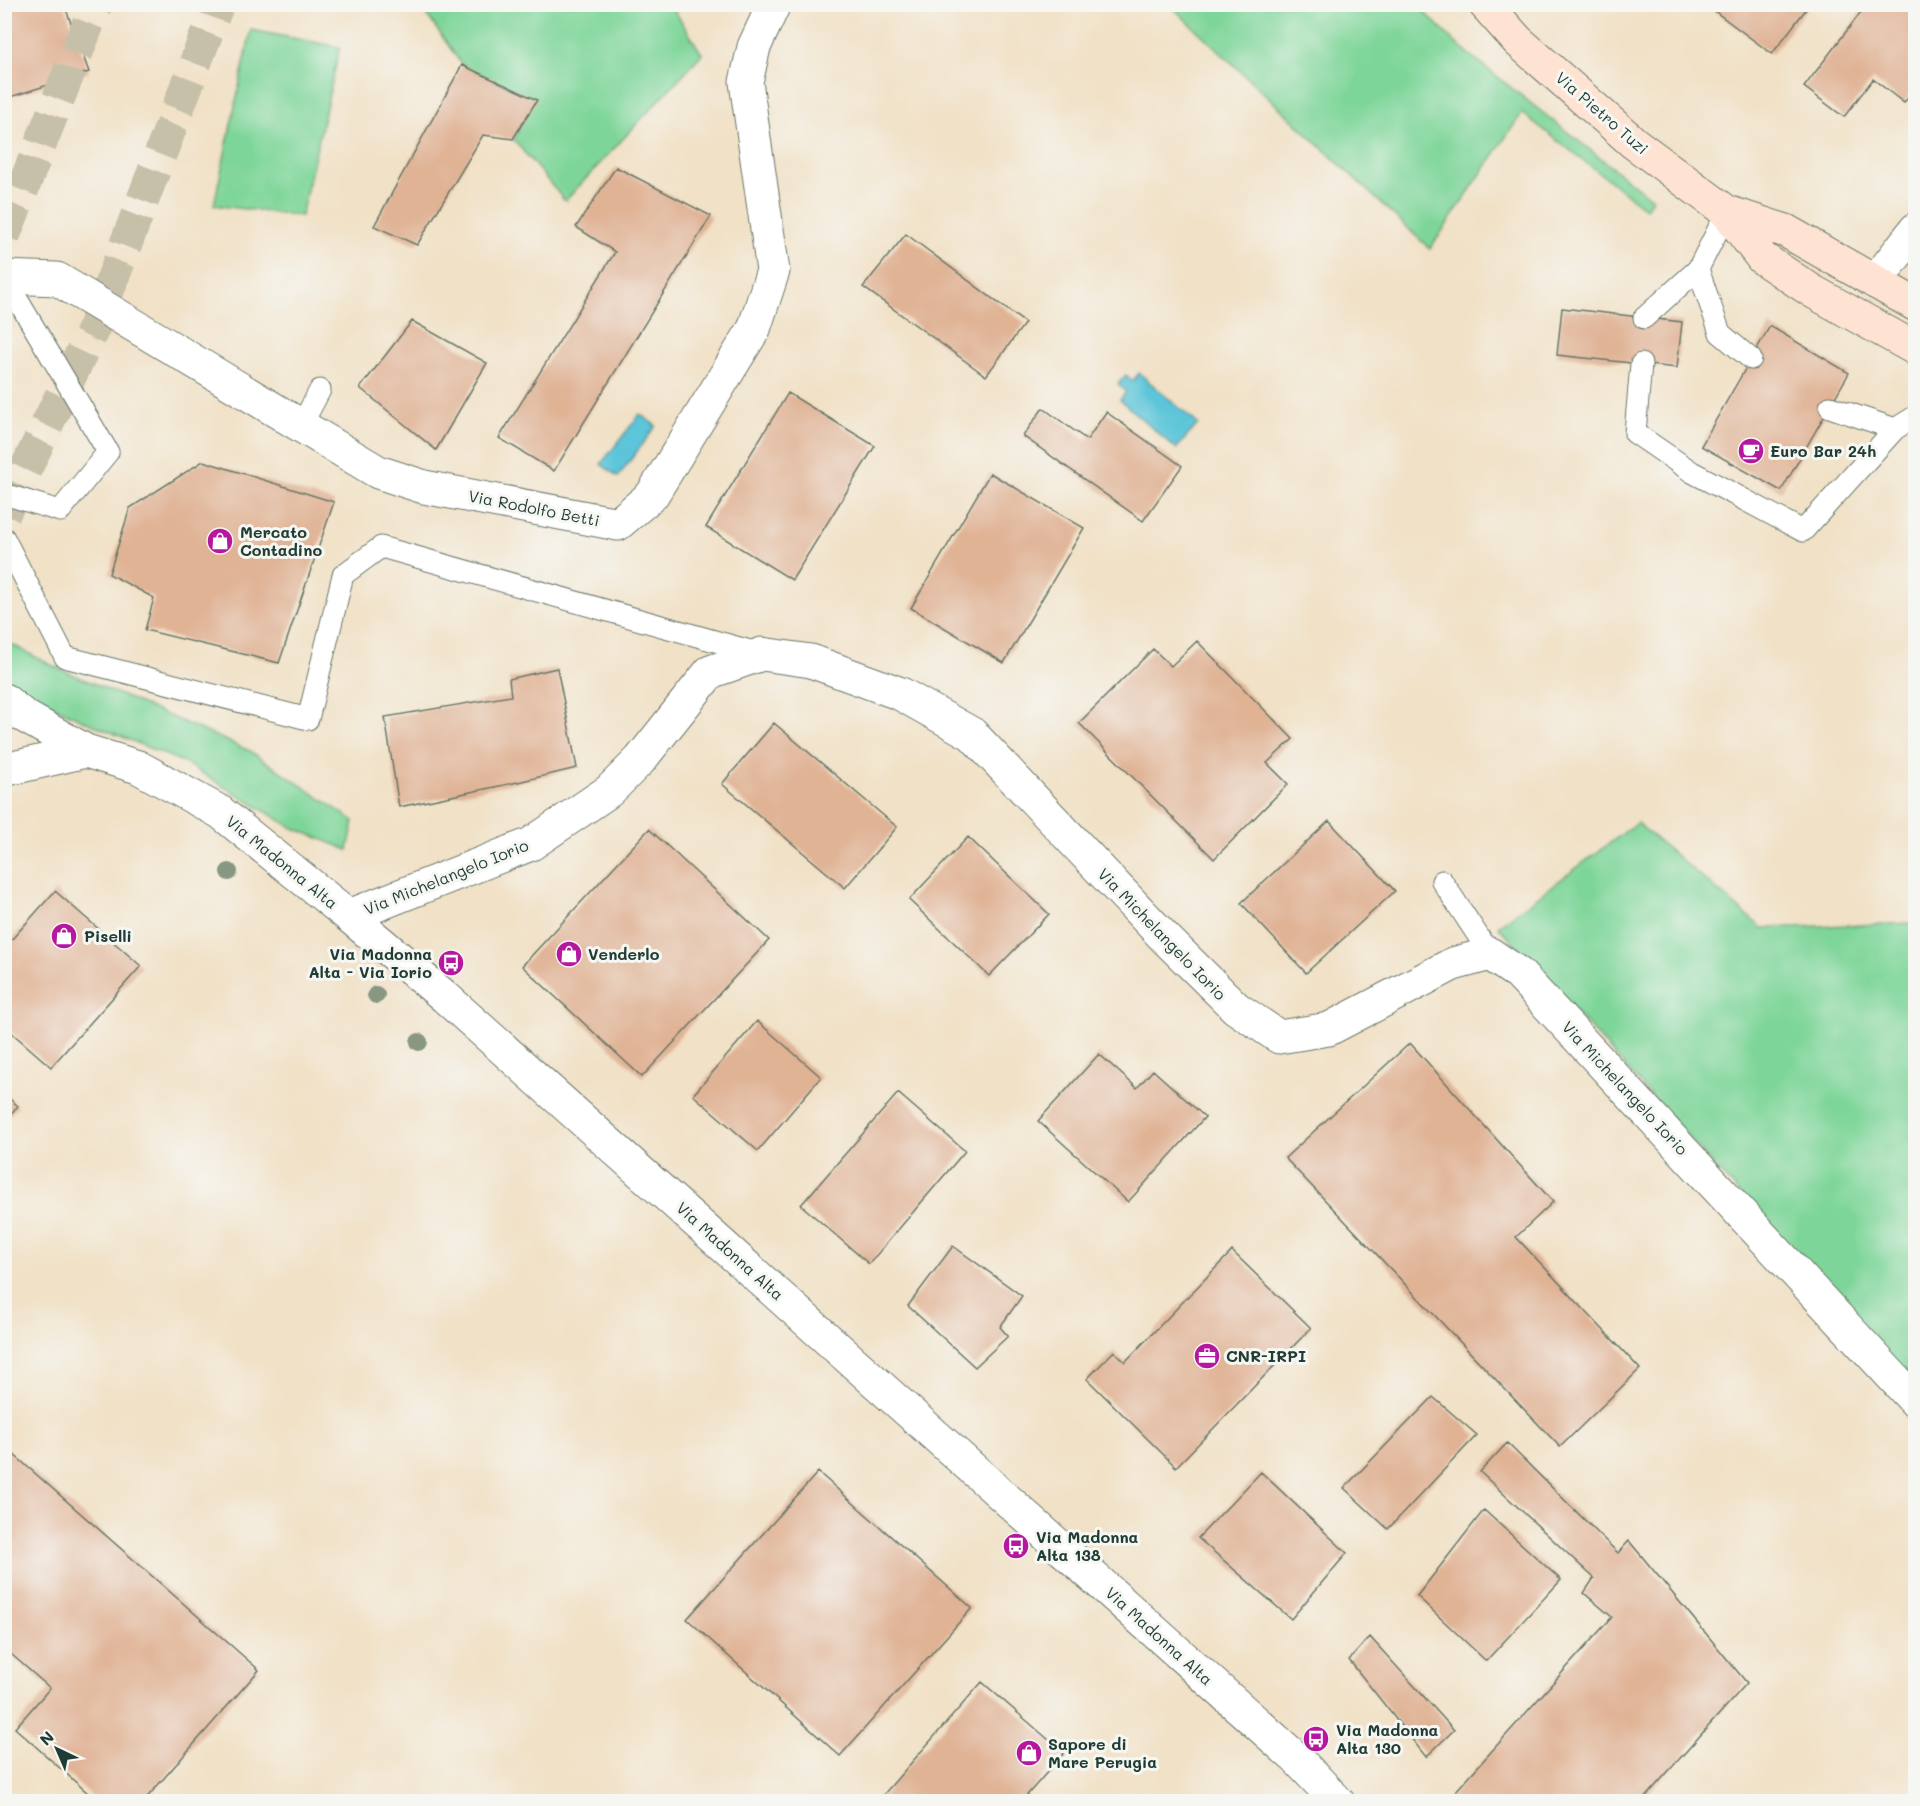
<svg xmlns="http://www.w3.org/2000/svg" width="1920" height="1806" viewBox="0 0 1920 1806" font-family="Mali,sans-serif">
<rect width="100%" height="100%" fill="#f6f6f2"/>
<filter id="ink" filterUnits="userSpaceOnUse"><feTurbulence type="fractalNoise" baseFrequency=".0167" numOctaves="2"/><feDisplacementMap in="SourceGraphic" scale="12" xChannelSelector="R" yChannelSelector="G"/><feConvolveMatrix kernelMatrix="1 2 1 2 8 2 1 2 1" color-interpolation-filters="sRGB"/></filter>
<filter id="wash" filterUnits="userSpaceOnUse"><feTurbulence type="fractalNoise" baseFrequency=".008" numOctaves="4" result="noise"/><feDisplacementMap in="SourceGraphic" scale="24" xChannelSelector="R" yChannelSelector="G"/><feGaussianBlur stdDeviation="1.35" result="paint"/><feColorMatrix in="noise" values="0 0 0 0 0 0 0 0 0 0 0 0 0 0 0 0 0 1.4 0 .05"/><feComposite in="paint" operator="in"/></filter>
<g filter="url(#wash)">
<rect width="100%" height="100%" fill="#f1e1c6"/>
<!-- green -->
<path fill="#7ed599" stroke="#4e8966" stroke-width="1.5" d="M 420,5 L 671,5 L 702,54 L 565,201 L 513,139 L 536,100 L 462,65 Z
M 1170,5 L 1417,5 L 1461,48 L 1652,199 L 1646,209 L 1522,113 L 1430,249 Z
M 251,30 L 340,47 L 301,216 L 214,205 Z
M 5,641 L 51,665 L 250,751 L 354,821 L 348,850 L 291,827 L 185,763 L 89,723 L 23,692 L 5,676 Z
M 1637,823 L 1762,928 L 1915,923 L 1915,1384 L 1900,1372 L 1498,926 Z"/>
<!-- water -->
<path fill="#5cc5d9" stroke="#3e8186" stroke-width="1.5" d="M 1139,373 L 1198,424 L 1176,449 L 1120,400 L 1126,392 L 1118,384 L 1126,375 L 1133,381 Z
M 640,414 L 656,426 L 618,477 L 601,464 Z"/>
<g id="blocks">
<!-- building -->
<path fill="#e0b395" d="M 4,4 L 64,4 L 89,72 L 4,99 Z
M 1705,4 L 1810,4 L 1772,54 Z
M 1867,4 L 1916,4 L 1916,88 L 1904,103 L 1873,79 L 1844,117 L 1804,87 Z
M 462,65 L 537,100 L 513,139 L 483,135 L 417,245 L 374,226 Z
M 616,167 L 711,216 L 554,471 L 499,438 L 615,252 L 576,227 Z
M 906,234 L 1025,323 L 986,376 L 863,287 Z
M 1562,308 L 1682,322 L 1677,368 L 1557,355 Z
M 412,321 L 487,363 L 436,450 L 360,388 Z
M 1770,326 L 1849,373 L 1781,491 L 1701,446 Z
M 788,393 L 875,446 L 792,580 L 706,527 Z
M 1043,408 L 1087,440 L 1106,412 L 1182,466 L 1143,521 L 1023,436 Z
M 203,461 L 334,502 L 279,663 L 145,630 L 154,598 L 109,574 L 130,508 Z
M 990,473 L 1084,528 L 1004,663 L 911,608 Z
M 1197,641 L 1293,739 L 1267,763 L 1288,784 L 1214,859 L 1079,723 L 1153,649 L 1171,666 Z
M 557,668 L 577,768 L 518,782 L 399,807 L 385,717 L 511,696 L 509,679 Z
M 774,723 L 897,827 L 845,888 L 722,784 Z
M 1329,821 L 1395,891 L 1306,973 L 1241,903 Z
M 649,829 L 769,940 L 642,1077 L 522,966 Z
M 968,837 L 1049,914 L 989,976 L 909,900 Z
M 55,891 L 141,966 L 51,1067 L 4,1026 L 4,948 Z
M 757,1021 L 821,1077 L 758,1151 L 693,1095 Z
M 1410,1043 L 1553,1202 L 1516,1237 L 1640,1369 L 1560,1447 L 1285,1158 Z
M 1099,1054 L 1137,1088 L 1153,1070 L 1205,1117 L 1128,1202 L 1038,1121 Z
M 898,1093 L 965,1151 L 869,1264 L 801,1205 Z
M 4,1094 L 18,1106 L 4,1122 Z
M 953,1246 L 1022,1296 L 1000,1327 L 1008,1336 L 975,1367 L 908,1306 Z
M 1232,1251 L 1311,1328 L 1176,1467 L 1087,1379 L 1114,1351 L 1125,1362 Z
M 1433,1397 L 1477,1435 L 1388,1529 L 1344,1488 Z
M 1507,1443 L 1618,1553 L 1629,1541 L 1747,1683 L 1641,1802 L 1446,1802 L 1612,1617 L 1584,1593 L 1594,1578 L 1480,1472 Z
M 4,1446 L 259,1670 L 143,1802 L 98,1802 L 15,1728 L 50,1688 L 4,1648 Z
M 818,1472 L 972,1608 L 840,1756 L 687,1619 Z
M 1261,1472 L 1347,1553 L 1291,1619 L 1198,1538 Z
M 1484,1510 L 1561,1580 L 1486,1661 L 1417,1596 Z
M 1370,1637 L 1454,1730 L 1426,1757 L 1349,1660 Z
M 982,1682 L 1064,1753 L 1021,1802 L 877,1802 Z"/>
</g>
</g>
<g filter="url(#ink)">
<use href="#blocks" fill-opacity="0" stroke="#687667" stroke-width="1.5"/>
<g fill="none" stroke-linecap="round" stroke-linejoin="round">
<!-- motorway-tunnel -->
<path stroke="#c7c0a9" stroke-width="33" stroke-dasharray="33 16" stroke-linecap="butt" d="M 4,236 L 96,4
M 4,514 L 94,327 L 218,4"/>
<defs>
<path id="service" d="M 1727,212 L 1698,269 L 1720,333 L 1751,359
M 4,277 L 108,452 L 60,511 L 4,494
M 1644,318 L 1698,269
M 1641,364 L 1635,433 L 1692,472 L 1803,531 L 1895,429
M 1830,407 L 1895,429 L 1916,416
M 301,426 L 320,390
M 4,538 L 65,657 L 308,719 L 343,575 L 381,547 L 761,654
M 1442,881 L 1490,954"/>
<path id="minor" d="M 4,277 L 57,279 L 378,472 L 424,487 L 618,524 L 652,495 L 754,329 L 773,271 L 746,82 L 754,47 L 774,4
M 1875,282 L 1916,229
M 4,700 L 24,716 L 86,751 L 138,767 L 220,812 L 349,916 L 445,997 L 1297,1759 L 1338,1802
M 4,770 L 86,751
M 349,916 L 531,844 L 609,791 L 640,760 L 710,672 L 762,654 L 811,661 L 901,694 L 972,734 L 1163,936 L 1236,1008 L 1279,1037 L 1329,1029 L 1453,964 L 1490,954 L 1519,974 L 1916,1402"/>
<path id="secondary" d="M 1485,4 L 1518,41 L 1634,143 L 1727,212 L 1762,258 L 1812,291 L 1916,349
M 1727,212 L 1786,231 L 1916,305"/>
</defs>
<!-- service casing -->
<use href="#service" stroke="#687667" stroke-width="23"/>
<!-- minor casing -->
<use href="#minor" stroke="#687667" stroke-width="35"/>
<!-- secondary casing -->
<use href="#secondary" stroke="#687667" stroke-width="35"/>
<!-- service -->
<use href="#service" stroke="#fff" stroke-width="21"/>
<!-- minor -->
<use href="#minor" stroke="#fff" stroke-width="33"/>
<!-- secondary -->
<use href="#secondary" stroke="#fee3d2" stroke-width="33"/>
</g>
<!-- trees -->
<g fill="#889781">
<circle cx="229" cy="872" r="9"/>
<circle cx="376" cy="995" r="9"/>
<circle cx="419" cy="1042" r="9"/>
</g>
</g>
<!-- icons -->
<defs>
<symbol id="cafe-disc" viewBox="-11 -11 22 22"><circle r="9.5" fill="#b5179e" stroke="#f6f6f2"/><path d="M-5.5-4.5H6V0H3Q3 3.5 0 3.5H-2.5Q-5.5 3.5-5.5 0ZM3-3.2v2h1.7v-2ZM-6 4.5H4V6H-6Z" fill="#fff"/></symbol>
<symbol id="shop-disc" viewBox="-11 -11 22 22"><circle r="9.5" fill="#b5179e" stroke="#f6f6f2"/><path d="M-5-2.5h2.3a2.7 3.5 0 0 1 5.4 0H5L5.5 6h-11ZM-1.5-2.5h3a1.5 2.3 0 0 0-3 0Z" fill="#fff"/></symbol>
<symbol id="bus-disc" viewBox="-11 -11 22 22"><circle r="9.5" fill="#b5179e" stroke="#f6f6f2"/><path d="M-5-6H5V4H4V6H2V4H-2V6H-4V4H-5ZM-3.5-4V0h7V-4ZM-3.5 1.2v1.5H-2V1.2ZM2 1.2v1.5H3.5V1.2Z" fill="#fff"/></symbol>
<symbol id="office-disc" viewBox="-11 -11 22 22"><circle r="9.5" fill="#b5179e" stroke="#f6f6f2"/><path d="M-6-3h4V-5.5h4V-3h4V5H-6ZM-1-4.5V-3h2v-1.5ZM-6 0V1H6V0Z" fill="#fff"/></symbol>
</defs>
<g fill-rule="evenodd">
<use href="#cafe-disc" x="1736" y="436" width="30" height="30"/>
<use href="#shop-disc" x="205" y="526" width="30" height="30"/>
<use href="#shop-disc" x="49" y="921" width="30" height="30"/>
<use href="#shop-disc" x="554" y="939" width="30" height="30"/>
<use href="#bus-disc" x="436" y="948" width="30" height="30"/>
<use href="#office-disc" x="1192" y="1341" width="30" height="30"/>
<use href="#bus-disc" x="1001" y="1531" width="30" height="30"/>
<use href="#bus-disc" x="1301" y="1724" width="30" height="30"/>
<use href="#shop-disc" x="1014" y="1738" width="30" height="30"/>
</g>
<g text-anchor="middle" stroke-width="6" stroke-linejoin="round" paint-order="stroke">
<!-- street labels -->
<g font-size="16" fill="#1f3d34" stroke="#f6f6f2">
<text transform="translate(1602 113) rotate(41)" y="6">Via Pietro Tuzi</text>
<text transform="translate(534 508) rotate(11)" y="6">Via Rodolfo Betti</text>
<text transform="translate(282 862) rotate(39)" y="6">Via Madonna Alta</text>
<text transform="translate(446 877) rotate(-22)" y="6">Via Michelangelo Iorio</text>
<text transform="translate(1162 934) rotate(46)" y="6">Via Michelangelo Iorio</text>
<text transform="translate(1625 1088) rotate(47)" y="6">Via Michelangelo Iorio</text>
<text transform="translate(730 1251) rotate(42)" y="6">Via Madonna Alta</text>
<text transform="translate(1159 1636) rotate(42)" y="6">Via Madonna Alta</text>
</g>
<!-- poi labels -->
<g font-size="16" font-weight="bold" fill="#1f3d34" stroke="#f6f6f2" text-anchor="start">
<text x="1770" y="457">Euro Bar 24h</text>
<text x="240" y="538">Mercato<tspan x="240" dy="18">Contadino</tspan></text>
<text x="84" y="942">Piselli</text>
<text x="432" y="960" text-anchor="end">Via Madonna<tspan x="432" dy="18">Alta - Via Iorio</tspan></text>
<text x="588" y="960">Venderlo</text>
<text x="1226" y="1362">CNR-IRPI</text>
<text x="1036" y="1543">Via Madonna<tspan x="1036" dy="18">Alta 138</tspan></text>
<text x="1336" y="1736">Via Madonna<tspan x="1336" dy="18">Alta 130</tspan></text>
<text x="1048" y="1750">Sapore di<tspan x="1048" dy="18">Mare Perugia</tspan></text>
</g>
</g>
<!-- margin -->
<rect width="1920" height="1806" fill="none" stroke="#f6f6f2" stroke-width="24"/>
<!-- north arrow -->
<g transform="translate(57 1749) rotate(316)" stroke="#f6f6f2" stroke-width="4.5" paint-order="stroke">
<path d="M0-4.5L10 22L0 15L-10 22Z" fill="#1f3d34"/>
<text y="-9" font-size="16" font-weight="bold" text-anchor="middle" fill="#1f3d34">N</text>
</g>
</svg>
